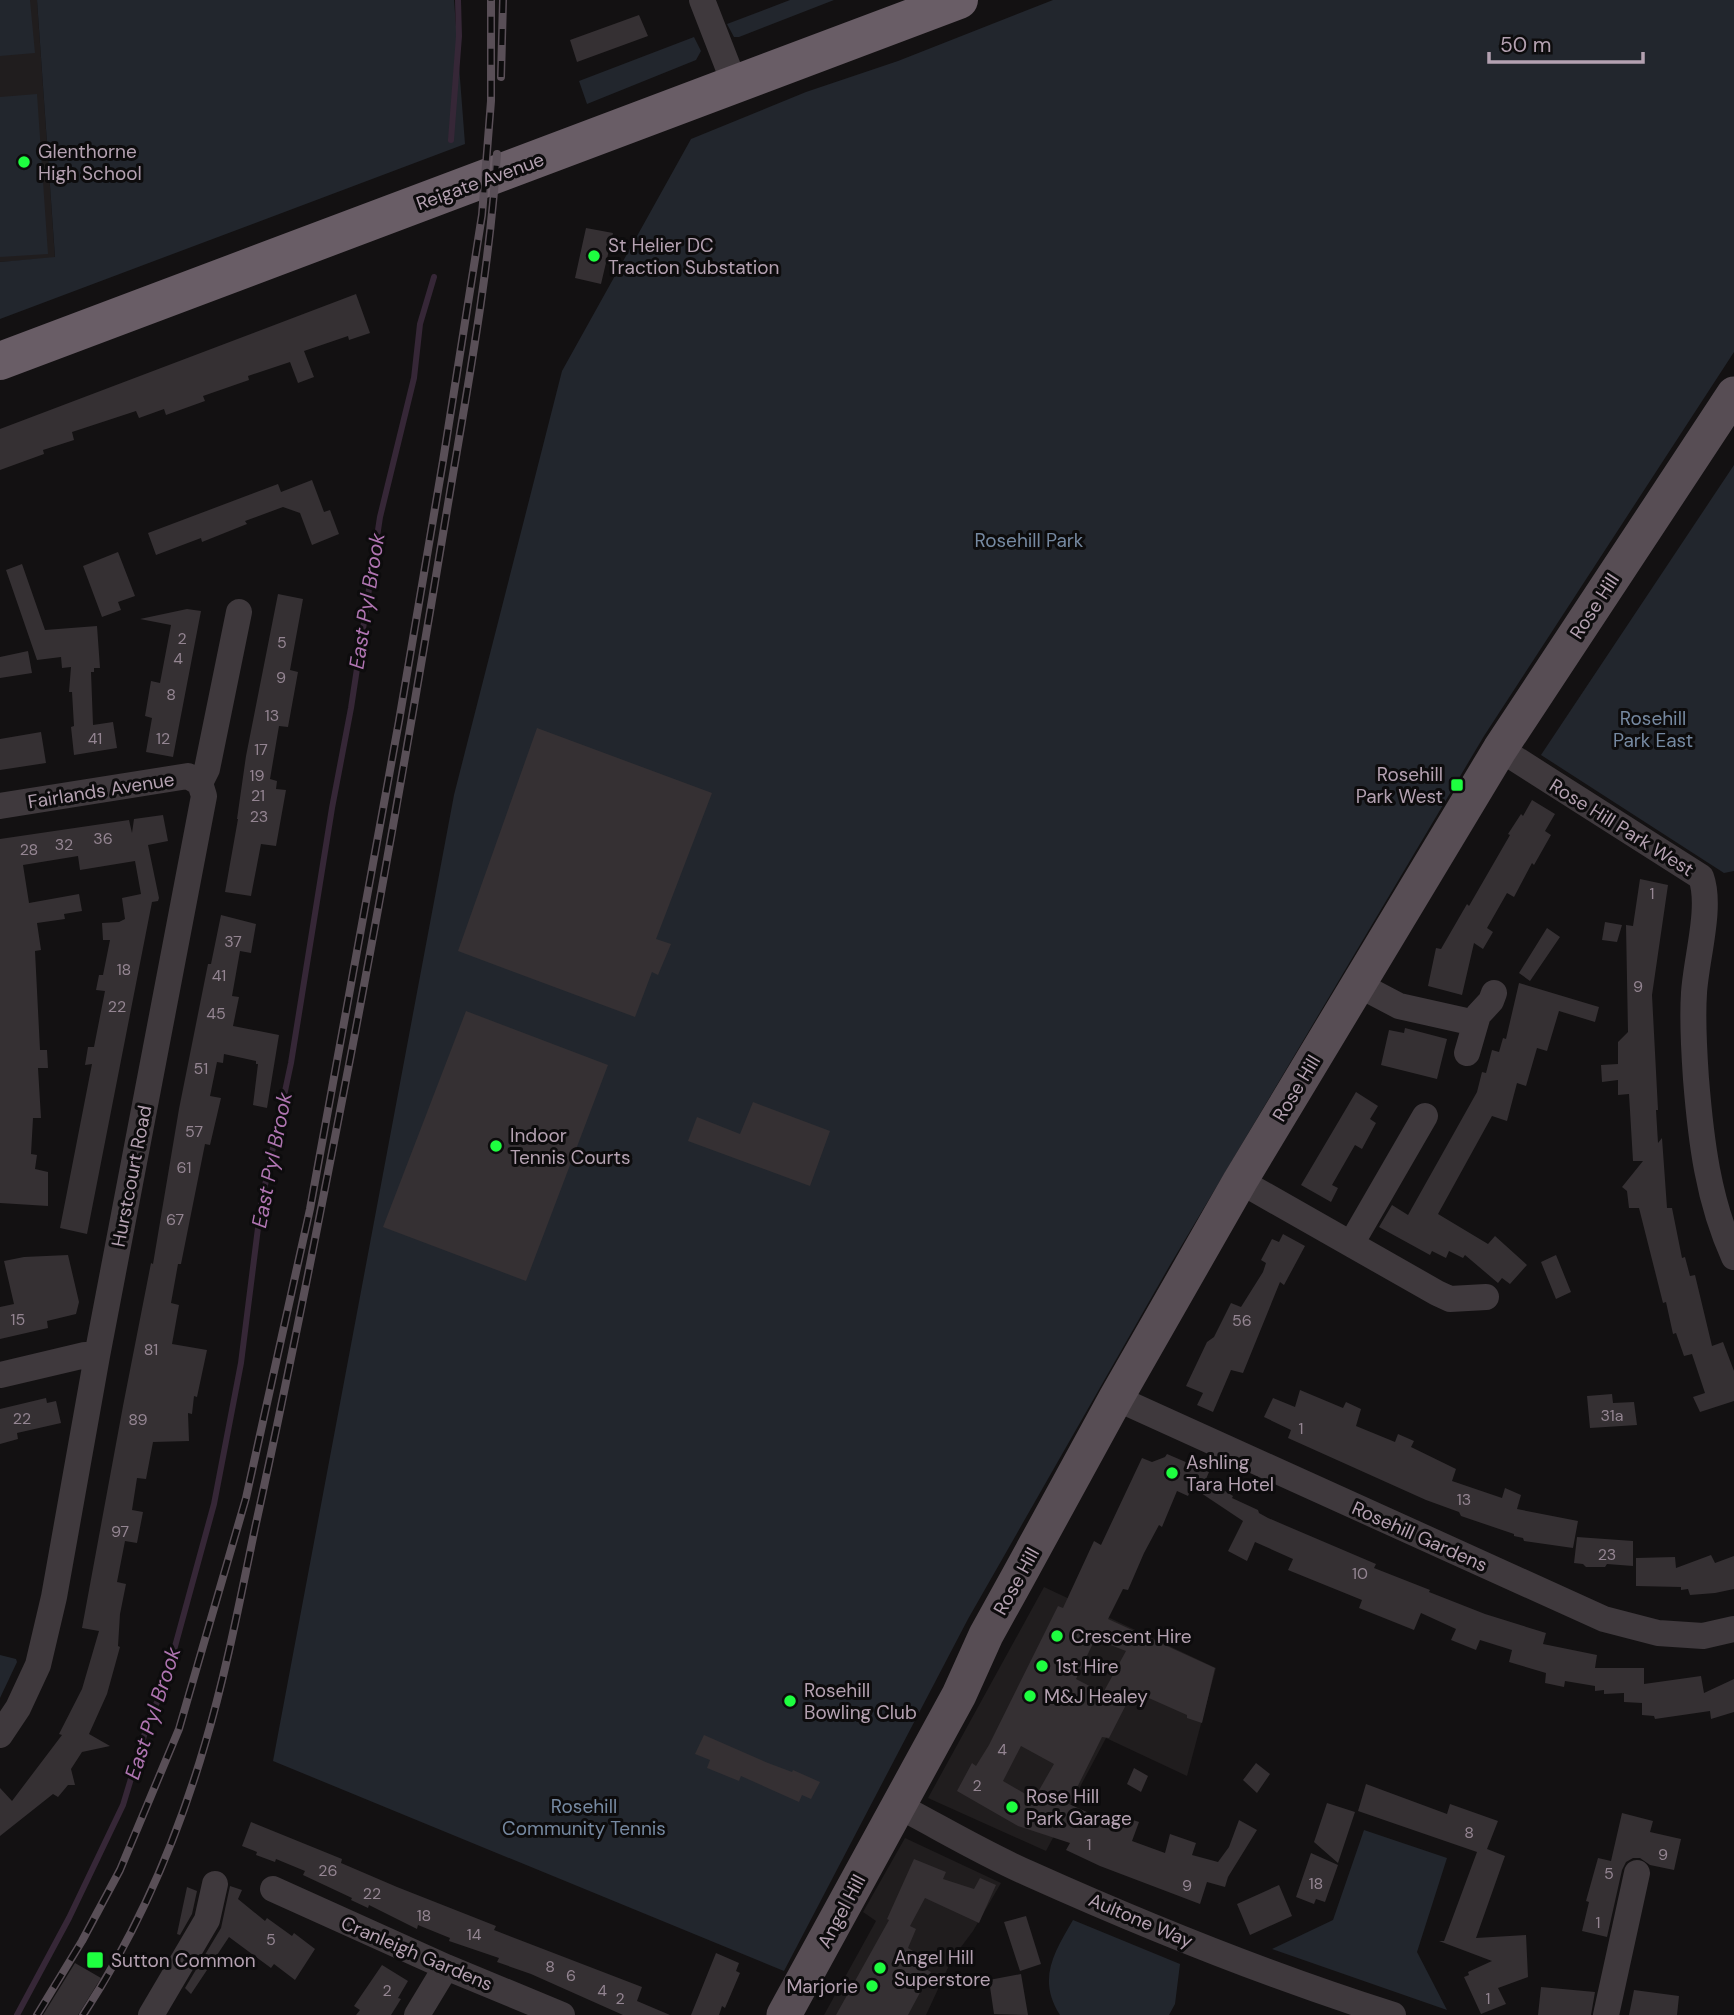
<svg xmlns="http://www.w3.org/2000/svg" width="1734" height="2015" viewBox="0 0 1734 2015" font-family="'DM Sans',sans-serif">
<rect width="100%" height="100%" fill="#131112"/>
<!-- built -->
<path fill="#201d1e" d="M 0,0 L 37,0 L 55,258 L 0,262 Z
M 1044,1587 L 1216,1668 L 1187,1776 L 1106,1738 L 1046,1851 L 928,1798 Z
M 905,1838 L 1001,1883 L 973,1931 L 952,1959 L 926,2015 L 824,2015 L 876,1921 L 863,1912 Z"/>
<!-- green -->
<path fill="#22262d" d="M 0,0 L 30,0 L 35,53 L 0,56 Z
M 37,0 L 454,0 L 465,144 L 0,319 L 0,262 L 55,257 Z
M 790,0 L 834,0 L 739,37 L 734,37 L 727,24 Z
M 1053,0 L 1734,0 L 1734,352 L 1484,736 L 1170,1265 L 968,1619 L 784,1971 L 273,1761 L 454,795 L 562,371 L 691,139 L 806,92 L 898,61 Z
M 694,37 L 701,51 L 696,60 L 587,104 L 579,81 Z
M 37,94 L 48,254 L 0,257 L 0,97 Z
M 1734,465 L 1734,871 L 1724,873 L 1541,755 Z
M 0,1655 L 16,1659 L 17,1662 L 0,1698 Z
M 1364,1830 L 1447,1858 L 1417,1952 L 1447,2010 L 1272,1949 L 1333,1920 Z
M 1073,1920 L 1180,1964 L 1175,2004 L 1169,2015 L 1060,2015 C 1037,1979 1054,1953 1073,1920 Z"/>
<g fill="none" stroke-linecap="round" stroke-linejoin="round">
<!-- stream -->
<path stroke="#362737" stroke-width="6" d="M 451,140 L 459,36 L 458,0
M 17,2015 L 69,1918 L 123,1805 L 147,1726 L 165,1683 L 214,1504 L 241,1363 L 261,1204 L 291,1063 L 332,808 L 351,708 L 380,517 L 414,378 L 420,324 L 434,277"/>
</g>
<!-- building -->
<path fill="#353033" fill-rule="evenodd" d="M 639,15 L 648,36 L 577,62 L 570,40 Z
M 586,228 L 613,233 L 601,284 L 575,278 Z
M 356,294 L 370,333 L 349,340 L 348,336 L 304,351 L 314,377 L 298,383 L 290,362 L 248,376 L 249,380 L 203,396 L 205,401 L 166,415 L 164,409 L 139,418 L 136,411 L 72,432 L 74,440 L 43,450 L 44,454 L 0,470 L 0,429 Z
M 312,480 L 324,512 L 330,510 L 339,534 L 312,545 L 300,513 L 283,507 L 245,521 L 247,524 L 202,542 L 201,538 L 156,555 L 148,533 L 278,484 L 281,492 Z
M 118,552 L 135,596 L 118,602 L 121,610 L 102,617 L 83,566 Z
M 22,564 L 45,630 L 97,626 L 100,668 L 94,668 L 94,672 L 91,672 L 93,725 L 113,722 L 117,748 L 74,755 L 71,727 L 74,726 L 72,692 L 69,692 L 71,667 L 62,668 L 61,657 L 37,660 L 6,570 Z
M 278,594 L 303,599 L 290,670 L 298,672 L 288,727 L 279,726 L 270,779 L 277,781 L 276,789 L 286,790 L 276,846 L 261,844 L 251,896 L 225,892 L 238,819 L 237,819 L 246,756 Z
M 187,609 L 201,611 L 173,757 L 146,752 L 152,718 L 145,716 L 151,681 L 160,683 L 171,625 L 140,619 Z
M 28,651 L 32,673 L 0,678 L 0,657 Z
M 537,728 L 712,793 L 656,939 L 671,944 L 658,975 L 652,972 L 635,1017 L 458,951 Z
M 41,732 L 46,763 L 0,770 L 0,739 Z
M 1532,800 L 1555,814 L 1545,831 L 1551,835 L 1534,865 L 1532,863 L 1514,897 L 1507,893 L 1487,928 L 1493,932 L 1483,949 L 1474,943 L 1462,995 L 1428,986 L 1436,948 L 1441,949 L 1467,904 L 1469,906 L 1510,835 L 1508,834 L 1521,814 L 1523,816 Z
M 163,815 L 168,841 L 148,845 L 159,898 L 158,901 L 152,902 L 87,1234 L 60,1228 L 92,1064 L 85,1065 L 88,1047 L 94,1047 L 105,991 L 96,990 L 99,975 L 103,975 L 110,940 L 103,940 L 102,923 L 119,922 L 125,919 L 122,898 L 141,894 L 135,861 L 80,870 L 78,856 L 23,865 L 29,903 L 79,894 L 82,911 L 64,914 L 65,919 L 37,923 L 41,950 L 35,951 L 40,1050 L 47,1050 L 48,1068 L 38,1068 L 41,1118 L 33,1118 L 31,1154 L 37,1155 L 35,1169 L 48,1172 L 48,1206 L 0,1203 L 0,839 L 129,820 L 132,833 L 134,819 Z
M 1640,879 L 1668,885 L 1652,995 L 1658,1110 L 1656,1110 L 1658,1143 L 1662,1138 L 1667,1208 L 1672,1208 L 1682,1258 L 1685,1257 L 1690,1276 L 1695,1275 L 1712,1346 L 1723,1342 L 1734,1371 L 1734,1401 L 1700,1412 L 1693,1397 L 1705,1393 L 1692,1354 L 1684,1356 L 1676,1333 L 1673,1334 L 1666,1302 L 1663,1303 L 1639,1208 L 1629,1208 L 1627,1191 L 1622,1187 L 1643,1161 L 1633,1161 L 1629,1094 L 1618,1095 L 1618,1080 L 1602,1082 L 1601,1065 L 1618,1064 L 1618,1042 L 1628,1032 L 1626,925 L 1633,926 Z
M 221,915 L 256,924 L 251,953 L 240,951 L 232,996 L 239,997 L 233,1026 L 279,1035 L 267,1108 L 253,1105 L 258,1064 L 256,1064 L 256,1061 L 224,1054 L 223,1063 L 217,1062 L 210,1096 L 221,1098 L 210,1145 L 205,1144 L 181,1264 L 178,1264 L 171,1303 L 179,1305 L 172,1344 L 207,1350 L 197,1397 L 194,1396 L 192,1414 L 188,1413 L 189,1441 L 153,1442 L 146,1479 L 137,1478 L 132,1510 L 143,1512 L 137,1543 L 125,1541 L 117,1582 L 126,1584 L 120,1614 L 118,1646 L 120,1647 L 107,1694 L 89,1734 L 110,1746 L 82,1752 L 71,1769 L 75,1785 L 68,1785 L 58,1797 L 53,1794 L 0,1836 L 0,1788 L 12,1801 L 62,1735 L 59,1734 L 82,1689 L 99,1631 L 82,1628 L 123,1406 L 151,1263 L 153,1264 L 179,1109 L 208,964 L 211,964 Z
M 1605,922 L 1622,925 L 1617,942 L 1602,940 Z
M 1547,928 L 1560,937 L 1530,981 L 1519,973 Z
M 1519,983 L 1599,1007 L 1595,1022 L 1559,1011 L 1547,1051 L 1537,1048 L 1526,1086 L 1517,1083 L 1507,1121 L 1492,1116 L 1438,1214 L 1488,1244 L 1495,1236 L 1527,1265 L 1510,1284 L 1502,1278 L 1498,1283 L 1465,1255 L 1463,1258 L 1449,1251 L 1446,1258 L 1432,1251 L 1430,1255 L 1379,1227 L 1392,1205 L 1408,1215 L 1477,1092 L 1482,1072 L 1486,1073 L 1492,1050 L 1499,1052 L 1503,1038 L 1506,1039 Z
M 466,1011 L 608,1065 L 526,1281 L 383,1227 Z
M 1405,1028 L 1447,1039 L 1437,1079 L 1381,1065 L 1389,1030 L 1404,1033 Z
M 1356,1092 L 1378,1106 L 1370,1119 L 1376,1123 L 1362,1149 L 1355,1145 L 1332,1185 L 1338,1188 L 1331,1202 L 1301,1185 Z
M 753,1102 L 830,1131 L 810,1186 L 688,1141 L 697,1117 L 740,1134 Z
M 1283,1234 L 1305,1246 L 1284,1285 L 1280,1282 L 1243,1373 L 1231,1370 L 1213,1412 L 1197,1405 L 1203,1393 L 1186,1386 L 1207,1342 L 1214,1337 L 1231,1303 L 1241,1307 L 1263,1272 L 1266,1263 L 1261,1260 L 1272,1239 L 1279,1242 Z
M 68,1255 L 79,1302 L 76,1314 L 47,1321 L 48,1328 L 0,1339 L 0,1307 L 14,1304 L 4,1261 L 24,1257 Z
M 1556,1255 L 1571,1292 L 1556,1299 L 1541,1262 Z
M 1300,1390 L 1343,1408 L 1346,1402 L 1361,1409 L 1356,1426 L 1395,1442 L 1398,1434 L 1414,1441 L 1411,1447 L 1456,1469 L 1452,1481 L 1502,1498 L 1505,1488 L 1521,1495 L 1517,1509 L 1578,1521 L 1573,1548 L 1524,1541 L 1523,1538 L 1514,1536 L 1514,1534 L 1461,1516 L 1459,1512 L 1426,1500 L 1288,1438 L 1291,1430 L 1264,1417 L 1273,1398 L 1295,1407 Z
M 1612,1394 L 1613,1403 L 1634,1402 L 1637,1425 L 1590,1428 L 1587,1396 Z
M 46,1398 L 47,1403 L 56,1401 L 61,1423 L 17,1433 L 18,1439 L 0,1444 L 0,1409 Z
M 1167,1454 L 1209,1472 L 1206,1479 L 1233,1496 L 1232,1498 L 1258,1510 L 1259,1513 L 1268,1518 L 1376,1564 L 1374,1568 L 1430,1590 L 1429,1592 L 1485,1614 L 1546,1633 L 1543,1644 L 1597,1655 L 1595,1668 L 1644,1668 L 1644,1684 L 1701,1676 L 1704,1693 L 1734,1679 L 1734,1712 L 1711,1719 L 1710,1711 L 1655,1719 L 1654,1716 L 1642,1715 L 1642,1703 L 1624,1702 L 1624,1693 L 1604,1694 L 1604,1690 L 1595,1691 L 1595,1686 L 1565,1681 L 1564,1687 L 1545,1683 L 1546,1673 L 1509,1662 L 1512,1650 L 1480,1640 L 1476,1650 L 1451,1640 L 1456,1629 L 1421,1613 L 1414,1630 L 1359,1608 L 1362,1600 L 1288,1570 L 1293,1559 L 1255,1542 L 1247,1561 L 1228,1551 L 1243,1521 L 1192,1487 L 1188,1496 L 1177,1491 L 1162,1527 L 1159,1525 L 1144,1553 L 1128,1590 L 1123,1589 L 1108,1619 L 1215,1668 L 1202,1723 L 1187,1718 L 1187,1715 L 1133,1691 L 1109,1738 L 1102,1737 L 1069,1804 L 1120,1827 L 1124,1817 L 1139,1822 L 1132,1841 L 1165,1853 L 1170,1834 L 1196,1843 L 1192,1855 L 1218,1862 L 1229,1847 L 1239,1820 L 1257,1830 L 1228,1877 L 1225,1887 L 1207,1882 L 1200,1904 L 1100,1866 L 1066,1850 L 1070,1843 L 1018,1826 L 957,1791 L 972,1763 L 976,1766 L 989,1745 L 1058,1606 L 1063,1608 L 1094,1541 L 1101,1545 L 1142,1458 L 1152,1462 L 1165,1457 ZM 1095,1639 L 1126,1651 L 1103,1693 L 1076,1679 ZM 1021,1746 L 1054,1764 L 1034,1799 L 1003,1781 Z
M 1577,1537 L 1633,1541 L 1633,1566 L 1607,1564 L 1605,1567 L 1586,1567 L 1583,1564 L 1574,1563 Z
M 1711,1555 L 1715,1563 L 1734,1556 L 1734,1589 L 1715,1593 L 1690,1595 L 1688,1589 L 1681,1590 L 1681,1587 L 1636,1586 L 1636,1558 L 1675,1557 L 1676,1568 Z
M 704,1735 L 768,1763 L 792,1772 L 793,1770 L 820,1782 L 811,1799 L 802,1795 L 799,1802 L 741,1776 L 739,1781 L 707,1768 L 710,1760 L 695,1754 Z
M 1256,1763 L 1270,1774 L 1257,1793 L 1243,1780 Z
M 1134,1768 L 1148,1776 L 1141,1792 L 1127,1784 Z
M 1366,1784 L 1447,1814 L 1450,1804 L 1498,1821 L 1487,1849 L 1505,1856 L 1476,1938 L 1526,1935 L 1528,1977 L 1498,1988 L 1506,2004 L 1481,2014 L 1464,1977 L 1469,1975 L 1468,1972 L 1492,1961 L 1439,1941 L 1444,1941 L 1477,1852 L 1358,1811 Z
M 1327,1803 L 1355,1812 L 1338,1863 L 1314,1842 Z
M 1622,1813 L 1653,1821 L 1650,1832 L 1681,1839 L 1674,1870 L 1650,1865 L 1640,1858 L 1633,1858 L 1626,1862 L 1622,1870 L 1607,1937 L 1582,1931 L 1589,1902 L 1586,1901 L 1598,1858 L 1611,1861 Z
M 251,1822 L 342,1859 L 341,1863 L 397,1887 L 496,1926 L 494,1930 L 642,1987 L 637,2001 L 670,2015 L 623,2015 L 531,1974 L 497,1962 L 499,1958 L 449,1941 L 450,1938 L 418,1925 L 417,1929 L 369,1905 L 368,1908 L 351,1900 L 352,1898 L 303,1875 L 305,1871 L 276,1859 L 275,1862 L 256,1855 L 257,1852 L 242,1846 Z
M 1311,1853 L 1338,1865 L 1325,1902 L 1316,1899 L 1314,1904 L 1296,1897 Z
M 914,1859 L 946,1872 L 943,1879 L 974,1889 L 980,1878 L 996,1885 L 979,1923 L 925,1898 L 910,1926 L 916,1929 L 908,1948 L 913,1951 L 909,1960 L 931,1972 L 908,2015 L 836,2015 L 889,1920 L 887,1919 Z
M 1279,1885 L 1292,1916 L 1250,1935 L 1237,1904 Z
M 230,1886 L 242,1890 L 238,1899 L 265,1921 L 267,1918 L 292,1936 L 294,1933 L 315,1949 L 295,1980 L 274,1964 L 271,1968 L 229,1937 L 191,1994 L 185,1988 L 221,1928 Z
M 187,1887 L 197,1891 L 192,1914 L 180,1935 L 177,1934 Z
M 1026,1916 L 1041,1964 L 1020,1971 L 1004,1922 Z
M 716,1953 L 739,1963 L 736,1971 L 740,1973 L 725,2008 L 722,2006 L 719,2015 L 691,2015 Z
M 75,1963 L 101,1978 L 78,2015 L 43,2015 Z
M 382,1965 L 408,1981 L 398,1998 L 401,1999 L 391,2015 L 356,2015 L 360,2010 L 354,2006 Z
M 1021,1974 L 1028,2015 L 994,2014 L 989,1980 Z
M 1541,1987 L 1595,1992 L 1591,2015 L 1538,2015 Z
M 1634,1990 L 1679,1996 L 1677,2015 L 1629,2015 Z"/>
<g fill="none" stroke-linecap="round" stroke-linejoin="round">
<!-- minor -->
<path stroke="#3f393d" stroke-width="26" d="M 702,0 L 735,85
M 1500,749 L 1701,877 C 1712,907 1696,959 1694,993 C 1692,1022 1694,1050 1696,1079 C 1701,1141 1708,1200 1734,1257
M 0,806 L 188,776 L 200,783
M 1359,985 L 1399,1006 L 1475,1023
M 1467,1053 L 1478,1015 L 1491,1001 L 1494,993
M 1240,1181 L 1437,1293 L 1450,1299 L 1486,1297
M 1351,1244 L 1425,1116
M 0,1375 L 85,1355 L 97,1356
M 1116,1398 L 1604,1619 L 1658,1633 L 1703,1636 L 1734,1629
M 0,1735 L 18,1708 L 38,1665 L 54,1597 L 97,1356 L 204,796 L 200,783 L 207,769 L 239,612
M 897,1805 C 941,1828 984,1854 1030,1874 C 1148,1927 1270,1976 1393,2015
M 273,1889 L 446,1967 L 562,2015
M 151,2015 L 207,1920 L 215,1884
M 417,2015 L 446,1967
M 1606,2015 L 1637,1873"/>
<!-- major -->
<path stroke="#574d54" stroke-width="35" d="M 784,2015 L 959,1695 L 986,1635 L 1017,1579 L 1116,1398 L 1240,1181 L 1500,749 L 1734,394"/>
<!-- highway -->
<path stroke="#695d66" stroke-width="38" d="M 0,361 L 959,0"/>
<defs>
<path id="rail" d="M 501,77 L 503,0
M 37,2015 L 82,1941 L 120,1870 L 179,1729 L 246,1498 L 310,1209 L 399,721 L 443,461 L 482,215 L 491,101 L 491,0
M 83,2015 C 138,1931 177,1840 205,1744 C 226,1673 240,1600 255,1528 C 288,1378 318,1226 347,1075 C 383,889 415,703 446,516 C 466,395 489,276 497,154"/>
</defs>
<!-- rail casing -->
<use href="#rail" stroke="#594f57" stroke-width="8"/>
<!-- rail -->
<use href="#rail" stroke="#0d0c0d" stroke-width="5" stroke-dasharray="16" stroke-linecap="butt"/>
</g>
<!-- markers -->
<g fill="#1efe40" stroke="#0d0c0d" stroke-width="2.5">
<circle cx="24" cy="162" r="7"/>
<circle cx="594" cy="256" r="7"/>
<rect x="1450" y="778" width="14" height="14" rx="3.5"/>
<circle cx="496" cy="1146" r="7"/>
<circle cx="1172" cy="1473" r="7"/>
<circle cx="1057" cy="1636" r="7"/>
<circle cx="1042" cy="1666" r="7"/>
<circle cx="1030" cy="1696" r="7"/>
<circle cx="790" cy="1701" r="7"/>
<circle cx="1012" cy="1807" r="7"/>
<rect x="86" y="1951" width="18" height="18" rx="3.5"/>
<circle cx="880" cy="1968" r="7"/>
<circle cx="872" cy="1986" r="7"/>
</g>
<g text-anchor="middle" stroke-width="6" stroke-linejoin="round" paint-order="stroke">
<!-- number labels -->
<g font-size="16" fill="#948592">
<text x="182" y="644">2</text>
<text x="282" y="648">5</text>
<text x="178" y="664">4</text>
<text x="281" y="683">9</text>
<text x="171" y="700">8</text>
<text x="272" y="721">13</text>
<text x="95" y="744">41</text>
<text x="163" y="744">12</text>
<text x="261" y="755">17</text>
<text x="257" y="781">19</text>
<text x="258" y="801">21</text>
<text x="259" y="822">23</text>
<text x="103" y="844">36</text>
<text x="64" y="850">32</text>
<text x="29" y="855">28</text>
<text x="1652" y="899">1</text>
<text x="233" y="947">37</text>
<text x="124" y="975">18</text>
<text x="219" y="981">41</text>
<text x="1638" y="992">9</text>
<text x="117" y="1012">22</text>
<text x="216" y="1019">45</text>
<text x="201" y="1074">51</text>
<text x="194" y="1137">57</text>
<text x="184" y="1173">61</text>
<text x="175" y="1225">67</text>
<text x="18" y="1325">15</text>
<text x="1242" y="1326">56</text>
<text x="151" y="1355">81</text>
<text x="1612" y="1421">31a</text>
<text x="22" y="1424">22</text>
<text x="138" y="1425">89</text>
<text x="1301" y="1434">1</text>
<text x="1464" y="1505">13</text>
<text x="120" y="1537">97</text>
<text x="1607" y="1560">23</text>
<text x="1360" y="1579">10</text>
<text x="1002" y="1755">4</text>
<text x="977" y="1791">2</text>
<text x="1469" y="1838">8</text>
<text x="1089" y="1850">1</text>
<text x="1663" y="1860">9</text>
<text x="328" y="1876">26</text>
<text x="1609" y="1879">5</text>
<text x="1316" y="1889">18</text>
<text x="1187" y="1891">9</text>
<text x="372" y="1899">22</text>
<text x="424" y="1921">18</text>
<text x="1598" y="1928">1</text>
<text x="474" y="1940">14</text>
<text x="271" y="1945">5</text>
<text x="550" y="1972">8</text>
<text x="571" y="1981">6</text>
<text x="387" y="1996">2</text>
<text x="602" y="1996">4</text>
<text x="620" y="2004">2</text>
<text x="1488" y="2004">1</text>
</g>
<!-- poi labels -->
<g font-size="19" fill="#b4a1b1" stroke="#0d0c0d" text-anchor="start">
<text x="38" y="158">Glenthorne<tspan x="38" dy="22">High School</tspan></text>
<text x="608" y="252">St Helier DC<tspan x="608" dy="22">Traction Substation</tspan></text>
<text x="1443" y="781" text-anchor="end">Rosehill<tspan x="1443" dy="22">Park West</tspan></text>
<text x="510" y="1142">Indoor<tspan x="510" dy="22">Tennis Courts</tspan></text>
<text x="1186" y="1469">Ashling<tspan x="1186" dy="22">Tara Hotel</tspan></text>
<text x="1071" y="1643">Crescent Hire</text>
<text x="1056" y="1673">1st Hire</text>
<text x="804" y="1697">Rosehill<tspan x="804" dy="22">Bowling Club</tspan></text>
<text x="1044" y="1703">M&amp;J Healey</text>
<text x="1026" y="1803">Rose Hill<tspan x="1026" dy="22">Park Garage</tspan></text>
<text x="894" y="1964">Angel Hill<tspan x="894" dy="22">Superstore</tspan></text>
<text x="111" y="1967">Sutton Common</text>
<text x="858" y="1993" text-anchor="end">Marjorie</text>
</g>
<!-- street labels -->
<g font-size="19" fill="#b4a1b1" stroke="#0d0c0d">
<text transform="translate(480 181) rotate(-20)" y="7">Reigate Avenue</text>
<text transform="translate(1594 606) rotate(-57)" y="7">Rose Hill</text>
<text transform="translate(101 790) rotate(-9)" y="7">Fairlands Avenue</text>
<text transform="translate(1622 827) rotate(32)" y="7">Rose Hill Park West</text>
<text transform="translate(1296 1088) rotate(-59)" y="7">Rose Hill</text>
<text transform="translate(131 1176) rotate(-79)" y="7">Hurstcourt Road</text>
<text transform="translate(1420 1536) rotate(24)" y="7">Rosehill Gardens</text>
<text transform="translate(1016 1581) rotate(-61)" y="7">Rose Hill</text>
<text transform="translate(841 1911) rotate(-62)" y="7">Angel Hill</text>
<text transform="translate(1141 1920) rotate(23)" y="7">Aultone Way</text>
<text transform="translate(417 1953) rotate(23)" y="7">Cranleigh Gardens</text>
</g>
<!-- park labels -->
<g font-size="19" fill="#7689a1" stroke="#0d0c0d">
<text x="1029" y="547">Rosehill Park</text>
<text x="1653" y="725">Rosehill<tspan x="1653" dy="22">Park East</tspan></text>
<text x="584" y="1813">Rosehill<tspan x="584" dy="22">Community Tennis</tspan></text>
</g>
<!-- water labels -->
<g font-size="21" font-style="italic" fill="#b075b2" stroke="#0d0c0d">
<text transform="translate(367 601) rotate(-81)" y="7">East Pyl Brook</text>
<text transform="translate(272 1160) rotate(-79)" y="7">East Pyl Brook</text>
<text transform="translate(153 1713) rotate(-72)" y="7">East Pyl Brook</text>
</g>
</g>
<!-- scale -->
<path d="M1489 52v10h154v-10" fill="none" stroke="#b4a1b1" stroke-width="3.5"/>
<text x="1500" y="52" font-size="21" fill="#b4a1b1" stroke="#0d0c0d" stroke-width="5" paint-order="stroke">50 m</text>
</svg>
